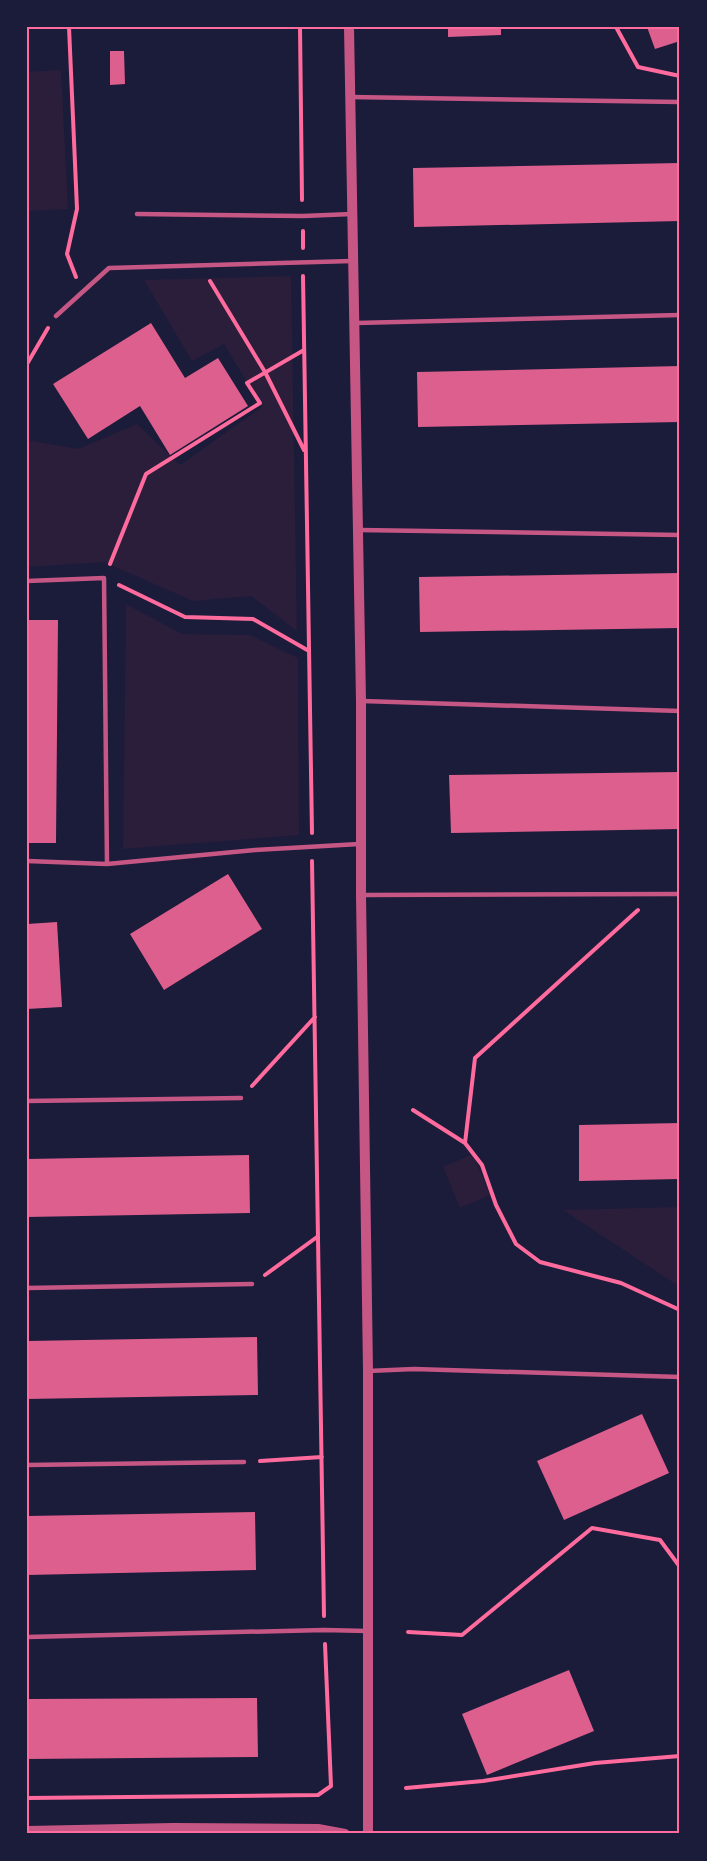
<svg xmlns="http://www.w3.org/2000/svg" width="707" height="1861" viewBox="0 0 707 1861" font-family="'Golos Text',sans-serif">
<rect width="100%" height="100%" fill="#1b1b3a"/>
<!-- green -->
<path fill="#2a1e3b" d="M 61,70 L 68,209 L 27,211 L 27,72 Z
M 291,276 L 297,631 L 251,596 L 193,601 L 104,562 L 27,567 L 27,440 L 78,449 L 137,424 L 180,465 L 262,407 L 224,344 L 192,361 L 144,280 Z
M 126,604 L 182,634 L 250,635 L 298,658 L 299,835 L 123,849 Z
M 473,1154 L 490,1195 L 460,1208 L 443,1167 Z
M 680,1207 L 680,1287 L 563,1210 Z"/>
<!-- building -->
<path fill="#dd5f8e" d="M 448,27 L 501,27 L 501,35 L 448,37 Z
M 647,27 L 679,27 L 680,41 L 655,49 Z
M 110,51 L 124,51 L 125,84 L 110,85 Z
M 680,163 L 680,221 L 414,227 L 413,168 Z
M 151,323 L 185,378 L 218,358 L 248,406 L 170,455 L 140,406 L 88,439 L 53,384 Z
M 680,366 L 680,422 L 418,427 L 417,372 Z
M 680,573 L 680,628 L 420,632 L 419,577 Z
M 27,620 L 58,620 L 56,843 L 27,843 Z
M 680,772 L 680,829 L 451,833 L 449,775 Z
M 228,874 L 262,929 L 164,990 L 130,934 Z
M 57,922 L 62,1007 L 27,1009 L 27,924 Z
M 680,1123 L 680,1179 L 579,1181 L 579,1125 Z
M 249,1155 L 250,1213 L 27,1217 L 27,1159 Z
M 257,1337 L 258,1395 L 27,1399 L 27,1341 Z
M 642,1414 L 669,1473 L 564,1520 L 537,1461 Z
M 255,1512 L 256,1570 L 27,1575 L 27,1516 Z
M 569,1670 L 594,1731 L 487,1775 L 462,1714 Z
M 257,1698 L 258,1757 L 27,1759 L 27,1699 Z"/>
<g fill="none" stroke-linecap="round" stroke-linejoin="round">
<!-- path -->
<path stroke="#ff6b9d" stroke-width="4" d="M 69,27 L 77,209 L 67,254 L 76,277
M 300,27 L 302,200
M 616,27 L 638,67 L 680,76
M 303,231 L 303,248
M 303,276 L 312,833
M 210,281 L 265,372 L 304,450
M 27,364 L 48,328
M 110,564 L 146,474 L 260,403 L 247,383 L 304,350
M 119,585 L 185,617 L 253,619 L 309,651
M 312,861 L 324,1616
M 252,1086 L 315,1017
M 413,1110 L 465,1143 L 482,1165 L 496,1205 L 516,1244 L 540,1262 L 621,1283 L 680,1310
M 465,1143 L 475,1058 L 638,910
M 265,1275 L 317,1237
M 260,1461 L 322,1457
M 408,1632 L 462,1635 L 592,1528 L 660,1540 L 680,1567
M 406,1788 L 483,1781 L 595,1763 L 680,1756
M 27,1798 L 318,1795 L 331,1786 L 325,1644"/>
<!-- service -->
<path stroke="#c65784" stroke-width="4.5" d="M 350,97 L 680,102
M 137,214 L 303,216 L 352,214
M 56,316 L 109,268 L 352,261
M 356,323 L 680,315
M 359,530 L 680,535
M 27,581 L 104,578 L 107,864
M 362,701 L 680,711
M 27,861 L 107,864 L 255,850 L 359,844
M 362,895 L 680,894
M 27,1101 L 241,1098
M 27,1288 L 252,1284
M 368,1371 L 414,1369 L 680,1377
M 27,1465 L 244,1462
M 27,1637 L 324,1630 L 368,1631"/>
<!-- tertiary -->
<path stroke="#c65784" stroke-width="10" d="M 349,27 L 361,701 L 361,895 L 368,1371 L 368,1834
M 27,1831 L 173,1828 L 318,1829 L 345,1834"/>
</g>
<!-- border -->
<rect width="707" height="1861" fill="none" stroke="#1b1b3a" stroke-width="57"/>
<rect x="28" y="28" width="650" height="1804" fill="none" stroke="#ff6b9d" stroke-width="2"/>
</svg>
